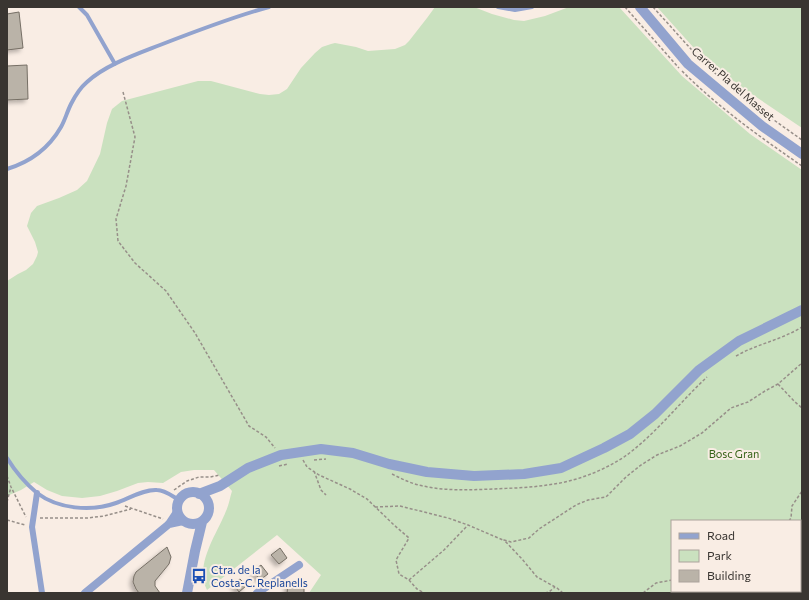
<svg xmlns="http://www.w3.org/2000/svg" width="809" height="600" viewBox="0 0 809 600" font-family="Commissioner,sans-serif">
<defs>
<filter id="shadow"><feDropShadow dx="-3" dy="3" stdDeviation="2" flood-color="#0004"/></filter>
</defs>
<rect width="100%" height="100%" fill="#f9ede4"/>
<!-- green -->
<path fill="#cae1bf" d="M 435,7 L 474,7 L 492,14 L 514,20 L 524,21 L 545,16 L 569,7 L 619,7 L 682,76 L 750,134 L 802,170 L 802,593 L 800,591 L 800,521 L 672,521 L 672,591 L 741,591 L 739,593 L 309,593 L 321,575 L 277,535 L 207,590 C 194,565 217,534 226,511 C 229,505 230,497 232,491 L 214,470 L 194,470 L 181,472 L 163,483 L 148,482 L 138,483 L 117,491 L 100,496 L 82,498 L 62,496 L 47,490 L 34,482 L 21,490 L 7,496 L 7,281 L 18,274 L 26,270 L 33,264 L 37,256 L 38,252 L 35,242 L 27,226 L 31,213 L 37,206 L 59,198 L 77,190 L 87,181 L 100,154 L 107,123 L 112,109 L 122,101 L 198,81 L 211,81 L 260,94 L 269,95 L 279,94 L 287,89 L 301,68 L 315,53 L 322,47 L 331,44 L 335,43 L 356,47 L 368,51 L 395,49 L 405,45 L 409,41 L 427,18 Z
M 657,7 L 802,7 L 802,128 L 743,88 L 703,58 Z"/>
<!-- building -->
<path fill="#bab3a8" stroke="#766f65" filter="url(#shadow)" d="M 19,12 L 23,48 L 7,50 L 7,14 Z
M 27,65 L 28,99 L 7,100 L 7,66 Z
M 167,547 L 171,557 L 169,564 L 155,581 L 155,586 L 160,593 L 139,593 L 136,589 L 133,582 L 134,576 L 136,572 Z
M 280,548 L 287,558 L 279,564 L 271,555 Z
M 261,565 L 268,574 L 260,580 L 253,571 Z
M 240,579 L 246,586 L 239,592 L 233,584 Z
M 288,583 L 304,585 L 304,593 L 287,593 Z"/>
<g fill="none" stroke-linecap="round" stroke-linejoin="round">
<!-- path -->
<path stroke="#978f89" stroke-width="1.5" stroke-dasharray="3 2" stroke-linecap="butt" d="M 625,7 L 679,68
M 653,7 L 699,58 L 719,77
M 682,71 C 718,107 760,137 802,166
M 731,87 L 757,108 L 802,140
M 123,92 L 135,137 L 126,186 L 116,219 L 118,241 L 135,263 L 166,291 L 195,333 L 249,426 L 266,437 L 275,448
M 736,356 C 757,344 781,340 802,327
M 778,384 L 794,401 L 802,408
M 303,460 L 307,467 L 319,475 L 350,489 L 367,499 L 394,525 L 409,538 L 396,560 L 399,574 L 409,580 L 417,589 L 424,593
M 314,460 L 326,459
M 279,466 L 288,464
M 314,471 L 321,490 L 326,495
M 392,474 C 402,479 412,484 423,486 C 446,491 469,490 493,489 C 511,488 529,488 547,485 C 574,482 601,472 624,457 C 655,435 679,403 707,377
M 7,476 L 11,487 L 26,517
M 174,490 L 187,481 L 199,477 L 210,477 L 220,475
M 7,502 L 11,487
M 125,506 L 163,519
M 375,507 L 400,506 L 448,518 L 468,525 L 503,540
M 40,518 L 87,518 L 104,516 L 131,509
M 7,520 L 25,525
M 789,521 L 791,518 L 792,506 L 802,491
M 409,580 L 444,550 L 468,525
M 545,593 L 549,592 L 555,587
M 563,593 L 557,588 L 537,577 L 522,559 L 504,540 L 511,542 L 529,538 L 539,529 L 576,505 L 588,500 L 606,497 L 626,477 L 641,465 L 657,455 L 680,446 L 702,433 L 731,408 L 748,402 L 765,391 L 778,384 L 802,363
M 643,593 L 656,583 L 672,580"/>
<!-- service -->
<path stroke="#92a3ce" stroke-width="4" d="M 79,7 L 87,15 L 115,64
M 498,7 L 515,10 L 532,7
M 7,169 C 30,162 49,148 61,127 C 65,120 67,112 71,104 C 75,96 80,88 87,82 C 105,65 137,54 160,45 C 196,31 232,17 269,7
M 7,458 C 15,471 25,483 37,493 C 58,509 91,512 116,503 C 128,499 144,489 157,490 C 165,490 172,496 179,500"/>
<!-- pedestrian -->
<path stroke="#92a3ce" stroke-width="6" d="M 37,493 L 32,527 L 42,593"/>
<!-- minor -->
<path stroke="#92a3ce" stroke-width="8" d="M 169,524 L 183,521
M 85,593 L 169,524 L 177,512
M 257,593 L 299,565"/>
<!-- tertiary -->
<path stroke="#92a3ce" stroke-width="10" d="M 640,7 L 688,64 L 762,126 L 802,154
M177 508a16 16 0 1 1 32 0a16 16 0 1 1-32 0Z
M 199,494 L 220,486 L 248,468 L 281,455 L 321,449 L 353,453 L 389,464 L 427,472 L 474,476 L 524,474 L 561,468 L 604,448 L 630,434 L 655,414 L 699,370 L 739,341 L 802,310
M 187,593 L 195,551 L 202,522"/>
</g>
<!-- icons -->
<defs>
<symbol id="bus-bare" viewBox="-9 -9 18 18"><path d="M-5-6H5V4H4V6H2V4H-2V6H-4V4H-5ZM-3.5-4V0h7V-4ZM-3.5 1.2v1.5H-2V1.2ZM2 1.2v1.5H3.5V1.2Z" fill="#1a4fb4" stroke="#f9ede4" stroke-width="2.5" paint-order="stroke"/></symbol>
</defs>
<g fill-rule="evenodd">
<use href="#bus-bare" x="188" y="565" width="22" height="22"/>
</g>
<g text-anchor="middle" stroke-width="4" stroke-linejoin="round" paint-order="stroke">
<!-- street labels -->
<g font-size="11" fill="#393531" stroke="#f9ede4">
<text transform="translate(733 84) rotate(41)" y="4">Carrer Pla del Masset</text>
</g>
<!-- park labels -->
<g font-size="11" fill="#356216" stroke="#f9ede4">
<text x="734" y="458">Bosc Gran</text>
</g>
<!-- transit labels -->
<g font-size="11" fill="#164399" stroke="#f9ede4" text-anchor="start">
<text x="211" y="574">Ctra. de la<tspan x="211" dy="13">Costa-C. Replanells</tspan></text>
</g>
</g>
<!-- border -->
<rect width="809" height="600" fill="none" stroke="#393531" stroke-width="16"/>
<!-- legend -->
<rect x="671" y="520" width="130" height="72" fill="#f9ede4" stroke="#aca39c"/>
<rect x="679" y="533" width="20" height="6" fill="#92a3ce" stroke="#aca39c"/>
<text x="707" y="540" font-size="12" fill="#393531">Road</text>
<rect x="679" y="550" width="20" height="12" fill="#cae1bf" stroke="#aca39c"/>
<text x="707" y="560" font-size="12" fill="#393531">Park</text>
<rect x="679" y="570" width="20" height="12" fill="#bab3a8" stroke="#aca39c"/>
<text x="707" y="580" font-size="12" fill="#393531">Building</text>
</svg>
